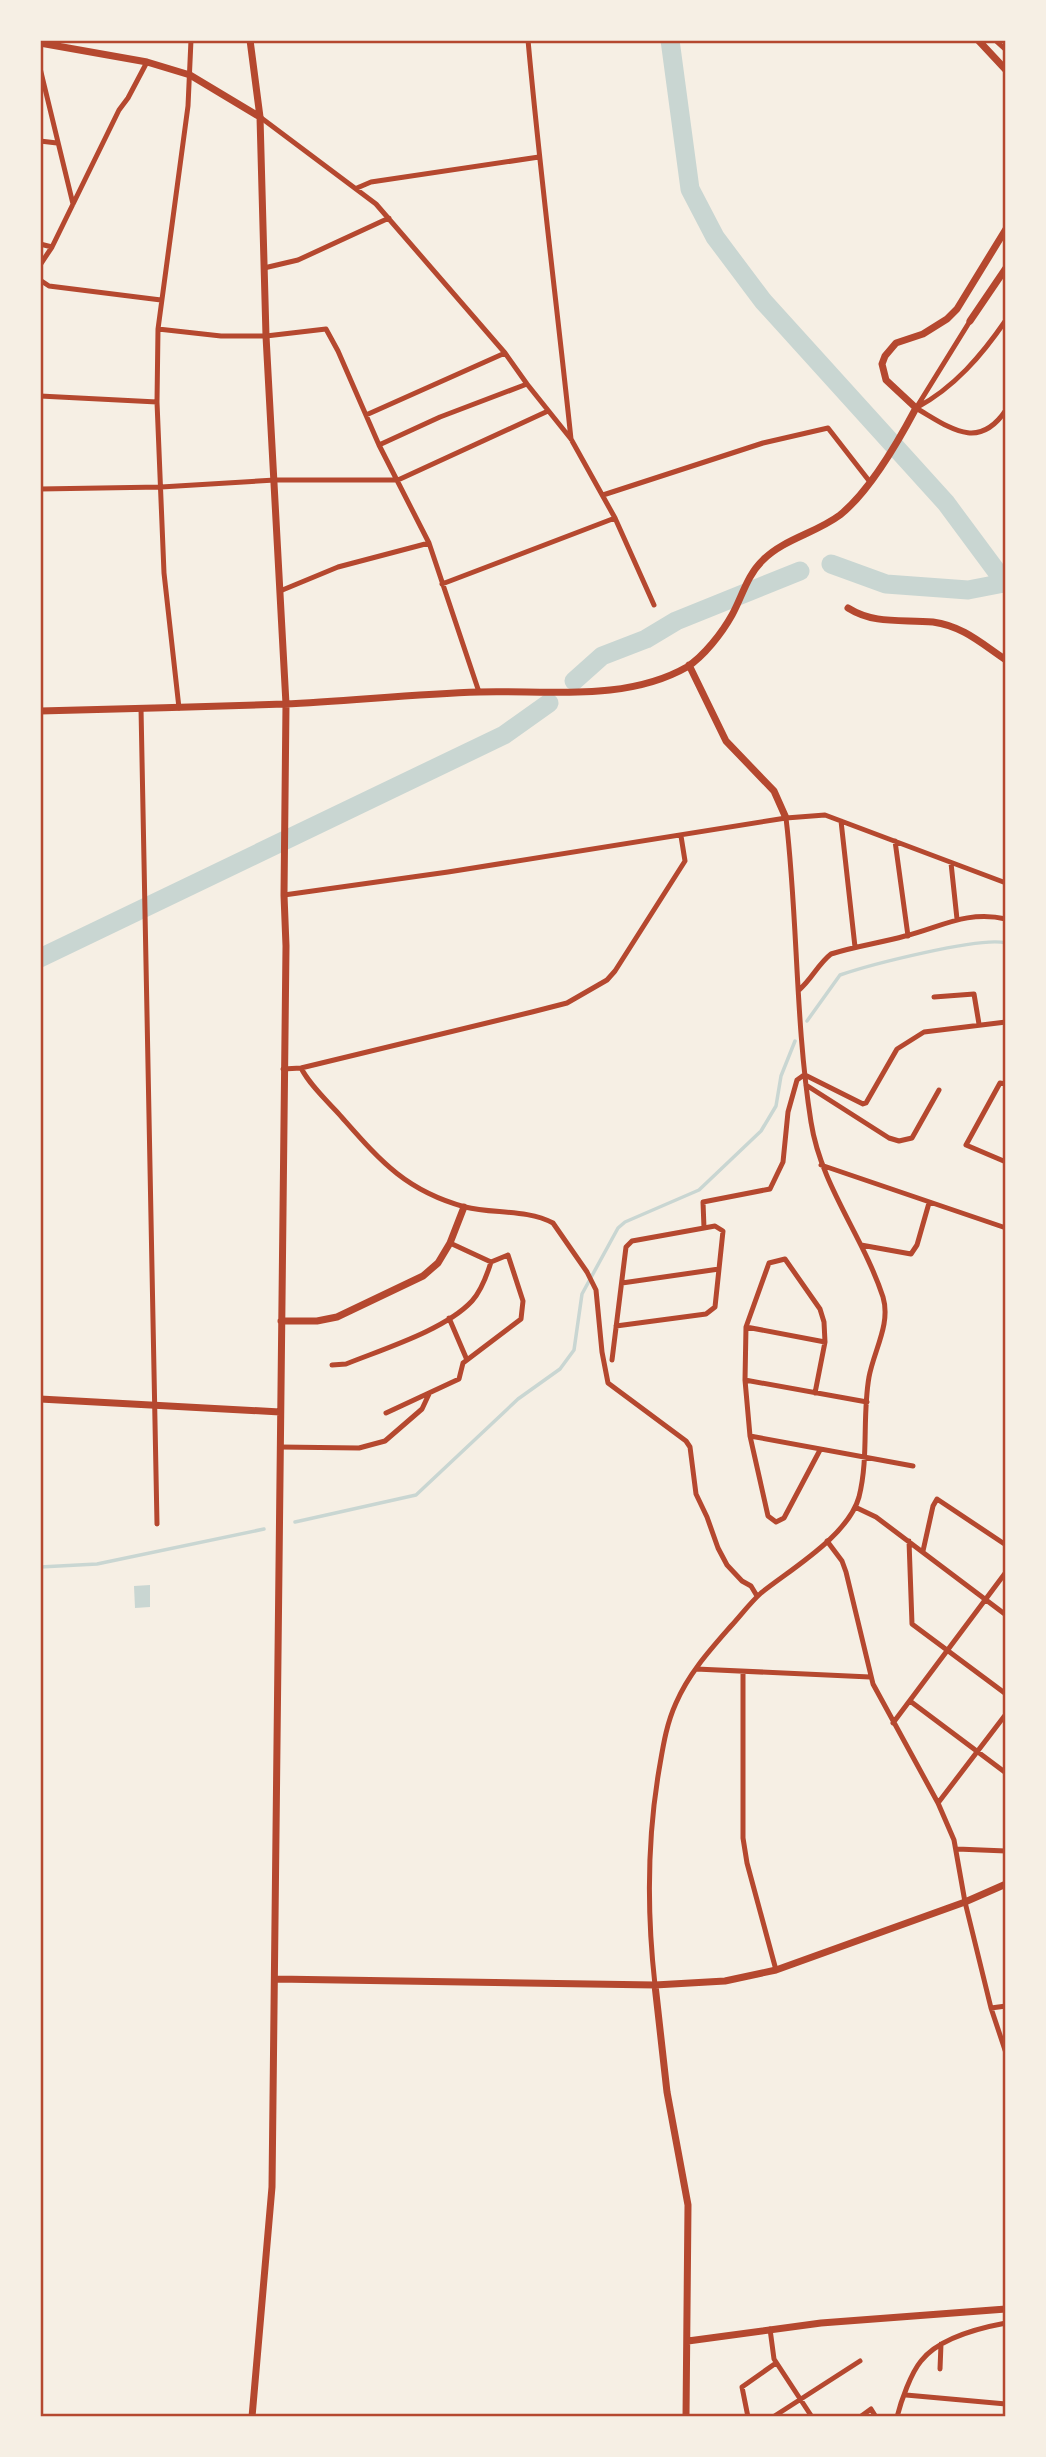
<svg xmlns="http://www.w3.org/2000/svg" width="1046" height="2457" viewBox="0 0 1046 2457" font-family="'Noto Sans',sans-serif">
<rect width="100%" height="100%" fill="#f6efe4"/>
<!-- water -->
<path fill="#c9d6d2" d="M 150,1585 L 150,1607 L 135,1608 L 134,1586 Z"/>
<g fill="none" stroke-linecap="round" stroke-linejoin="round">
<!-- stream -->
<path stroke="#c9d6d2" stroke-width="3.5" d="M 807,1021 L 840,975 C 869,965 981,936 1006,943
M 295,1522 L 416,1495 L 518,1399 L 560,1369 L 574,1350 L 582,1294 L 618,1228 L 625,1222 L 699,1190 L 761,1131 L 776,1106 L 781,1076 L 795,1041
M 40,1567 L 97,1564 L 264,1529"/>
<!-- river -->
<path stroke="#c9d6d2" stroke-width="19" d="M 670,40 L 690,189 L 715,237 L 763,301 L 946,503 L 1006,584
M 831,564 L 886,584 L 968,590 L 1004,583
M 574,681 L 602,656 L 646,639 L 676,621 L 800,571
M 40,958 L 504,735 L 549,703"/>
<!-- minor -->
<path stroke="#b5482f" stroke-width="5" d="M 528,40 C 540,173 557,306 571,439
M 995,40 L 1006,50
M 40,68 L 73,204
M 260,117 L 376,204 L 505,353 L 527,384 L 571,439 L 615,518 L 654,605
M 40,141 L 57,143
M 357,188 L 371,182 L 539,157
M 40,244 L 52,247
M 40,265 L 52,247 L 119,110 L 128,98 L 147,62
M 264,268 L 298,260 L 389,218
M 40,280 L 49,286 L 161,300
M 158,329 L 221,336 L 266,336 L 326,329 L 338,351 L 379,445 L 429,543 L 479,692
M 40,396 L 157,402
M 918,405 L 970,321
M 916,408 C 954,388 982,355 1006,320
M 916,408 C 949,427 978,452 1006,410
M 366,415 L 505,353
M 379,445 L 440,417 L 527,384
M 40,489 L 161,487 L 275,480 L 398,480 L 548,411
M 603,495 L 763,443 L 828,428 L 870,482
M 442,584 L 615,518
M 280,591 L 338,567 L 429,543
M 141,708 L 157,1524
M 179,708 L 164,573 L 157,402 L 158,329 L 188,106 L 191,40
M 841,821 L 855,947
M 895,841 L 908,936
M 951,863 L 957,919
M 284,895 L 448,872 L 786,818 L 825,815 L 1006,883
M 799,990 C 812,979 818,964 831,954 C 856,946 880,943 905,936 C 941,927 967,910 1006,919
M 934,997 L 974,994 L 979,1024
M 301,1068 C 310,1085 325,1099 338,1113 C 378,1158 403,1190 465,1207 C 493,1214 527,1209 553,1223 L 587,1272 L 596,1290 L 602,1352 L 608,1383 L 686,1441 L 690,1447 L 696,1494 L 707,1517 L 718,1548 L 727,1565 L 742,1581 L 751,1586 L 757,1596
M 283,1069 L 301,1068 L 532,1012 L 567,1003 L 607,980 L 615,971 L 685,861 L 681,836
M 805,1075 L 863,1104 L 866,1103 L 897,1049 L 924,1032 L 1006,1022
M 1006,1084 L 1000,1083 L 966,1145 L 1006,1162
M 806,1085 L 889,1138 L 899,1141 L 912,1138 L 939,1090
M 821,1165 L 1006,1228
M 861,1245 L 911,1254 L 917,1245 L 929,1203
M 622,1283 L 719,1269
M 449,1318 L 467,1360
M 616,1326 L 706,1314 L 715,1307 L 723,1231 L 715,1226 L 704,1228 L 703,1202 L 770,1189 L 783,1162 L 788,1112 L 797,1080 L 804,1075
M 746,1327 L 825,1342
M 612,1360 L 626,1247 L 632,1241 L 704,1228
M 332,1365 L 346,1364 C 383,1349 445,1330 472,1301 C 481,1291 487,1275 491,1262
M 745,1380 L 746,1327 L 769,1263 L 785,1259 L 820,1309 L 824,1322 L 825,1342 L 815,1393
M 867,1402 L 745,1380 L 750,1436 L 913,1466
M 386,1413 L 459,1379 L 463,1363 L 521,1319 L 523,1301 L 508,1255 L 491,1262 L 450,1243
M 750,1436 L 768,1516 L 776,1522 L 784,1518 L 820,1450
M 280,1447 L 359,1448 L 385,1441 L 422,1409 L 429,1394
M 855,1507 L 876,1517 L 1006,1615
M 827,1541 L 842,1561 L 846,1572 L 873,1684 L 938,1803 L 954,1840 L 965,1902 L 991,2008 L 1006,2053
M 909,1541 L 912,1624 L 1006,1694
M 923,1551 L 933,1506 L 937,1499 L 1006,1545
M 696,1669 L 870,1677
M 743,1672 L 743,1838 L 747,1863 L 776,1970
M 910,1701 L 1006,1773
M 893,1723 L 1006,1572
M 938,1803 L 1006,1714
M 957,1849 L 1006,1851
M 655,1985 C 647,1914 647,1841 659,1770 C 663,1747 666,1725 676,1703 C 689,1673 710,1650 731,1626 C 741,1615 750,1603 761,1593 C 791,1569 848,1536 859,1497 C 869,1457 862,1417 869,1377 C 874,1350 891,1324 883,1297 C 863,1236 821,1186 811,1122 C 795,1021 798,919 786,818
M 991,2008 L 1006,2006
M 770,2329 L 774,2359 L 812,2417
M 940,2369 L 941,2344
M 906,2395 L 1006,2404
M 748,2417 L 742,2387 L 776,2363
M 773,2417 L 860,2361
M 860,2417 L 871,2409 L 876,2417
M 897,2417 C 901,2401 911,2373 921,2361 C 938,2339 979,2328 1006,2323"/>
<!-- tertiary -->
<path stroke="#b5482f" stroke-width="7" d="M 250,40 L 260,117 L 266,336 L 286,704 L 284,895 L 286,946 L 272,2187 L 252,2417
M 978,40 L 1006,70
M 40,43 L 147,62 L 190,75 L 260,117
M 970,321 L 1006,268
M 848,608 C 875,625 903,619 933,622 C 963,626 982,644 1006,660
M 689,665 L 726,741 L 774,791 L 786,818
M 40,711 C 121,709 203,707 284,704 C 349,701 414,694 479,692 C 547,690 626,702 687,667 C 704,656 722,633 732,615 C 742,597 747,575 763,560 C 784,539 816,533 840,515 C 870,491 898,442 916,408 L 886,380 L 882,364 L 885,356 L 896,343 L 923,334 L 947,319 L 957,309 L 1006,229
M 281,1321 L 317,1321 L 337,1317 L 423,1276 L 438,1263 L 450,1243 L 464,1207
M 40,1399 L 280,1412
M 276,1979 L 655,1985 L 725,1981 L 776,1970 L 965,1902 L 1006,1884
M 655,1985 L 667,2092 L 688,2205 L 686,2417
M 688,2341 L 821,2323 L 1006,2309"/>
</g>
<!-- border -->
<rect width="1046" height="2457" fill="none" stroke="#f6efe4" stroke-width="84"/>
<rect x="42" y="42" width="962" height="2373" fill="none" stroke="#b5482f" stroke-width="2.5"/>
</svg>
